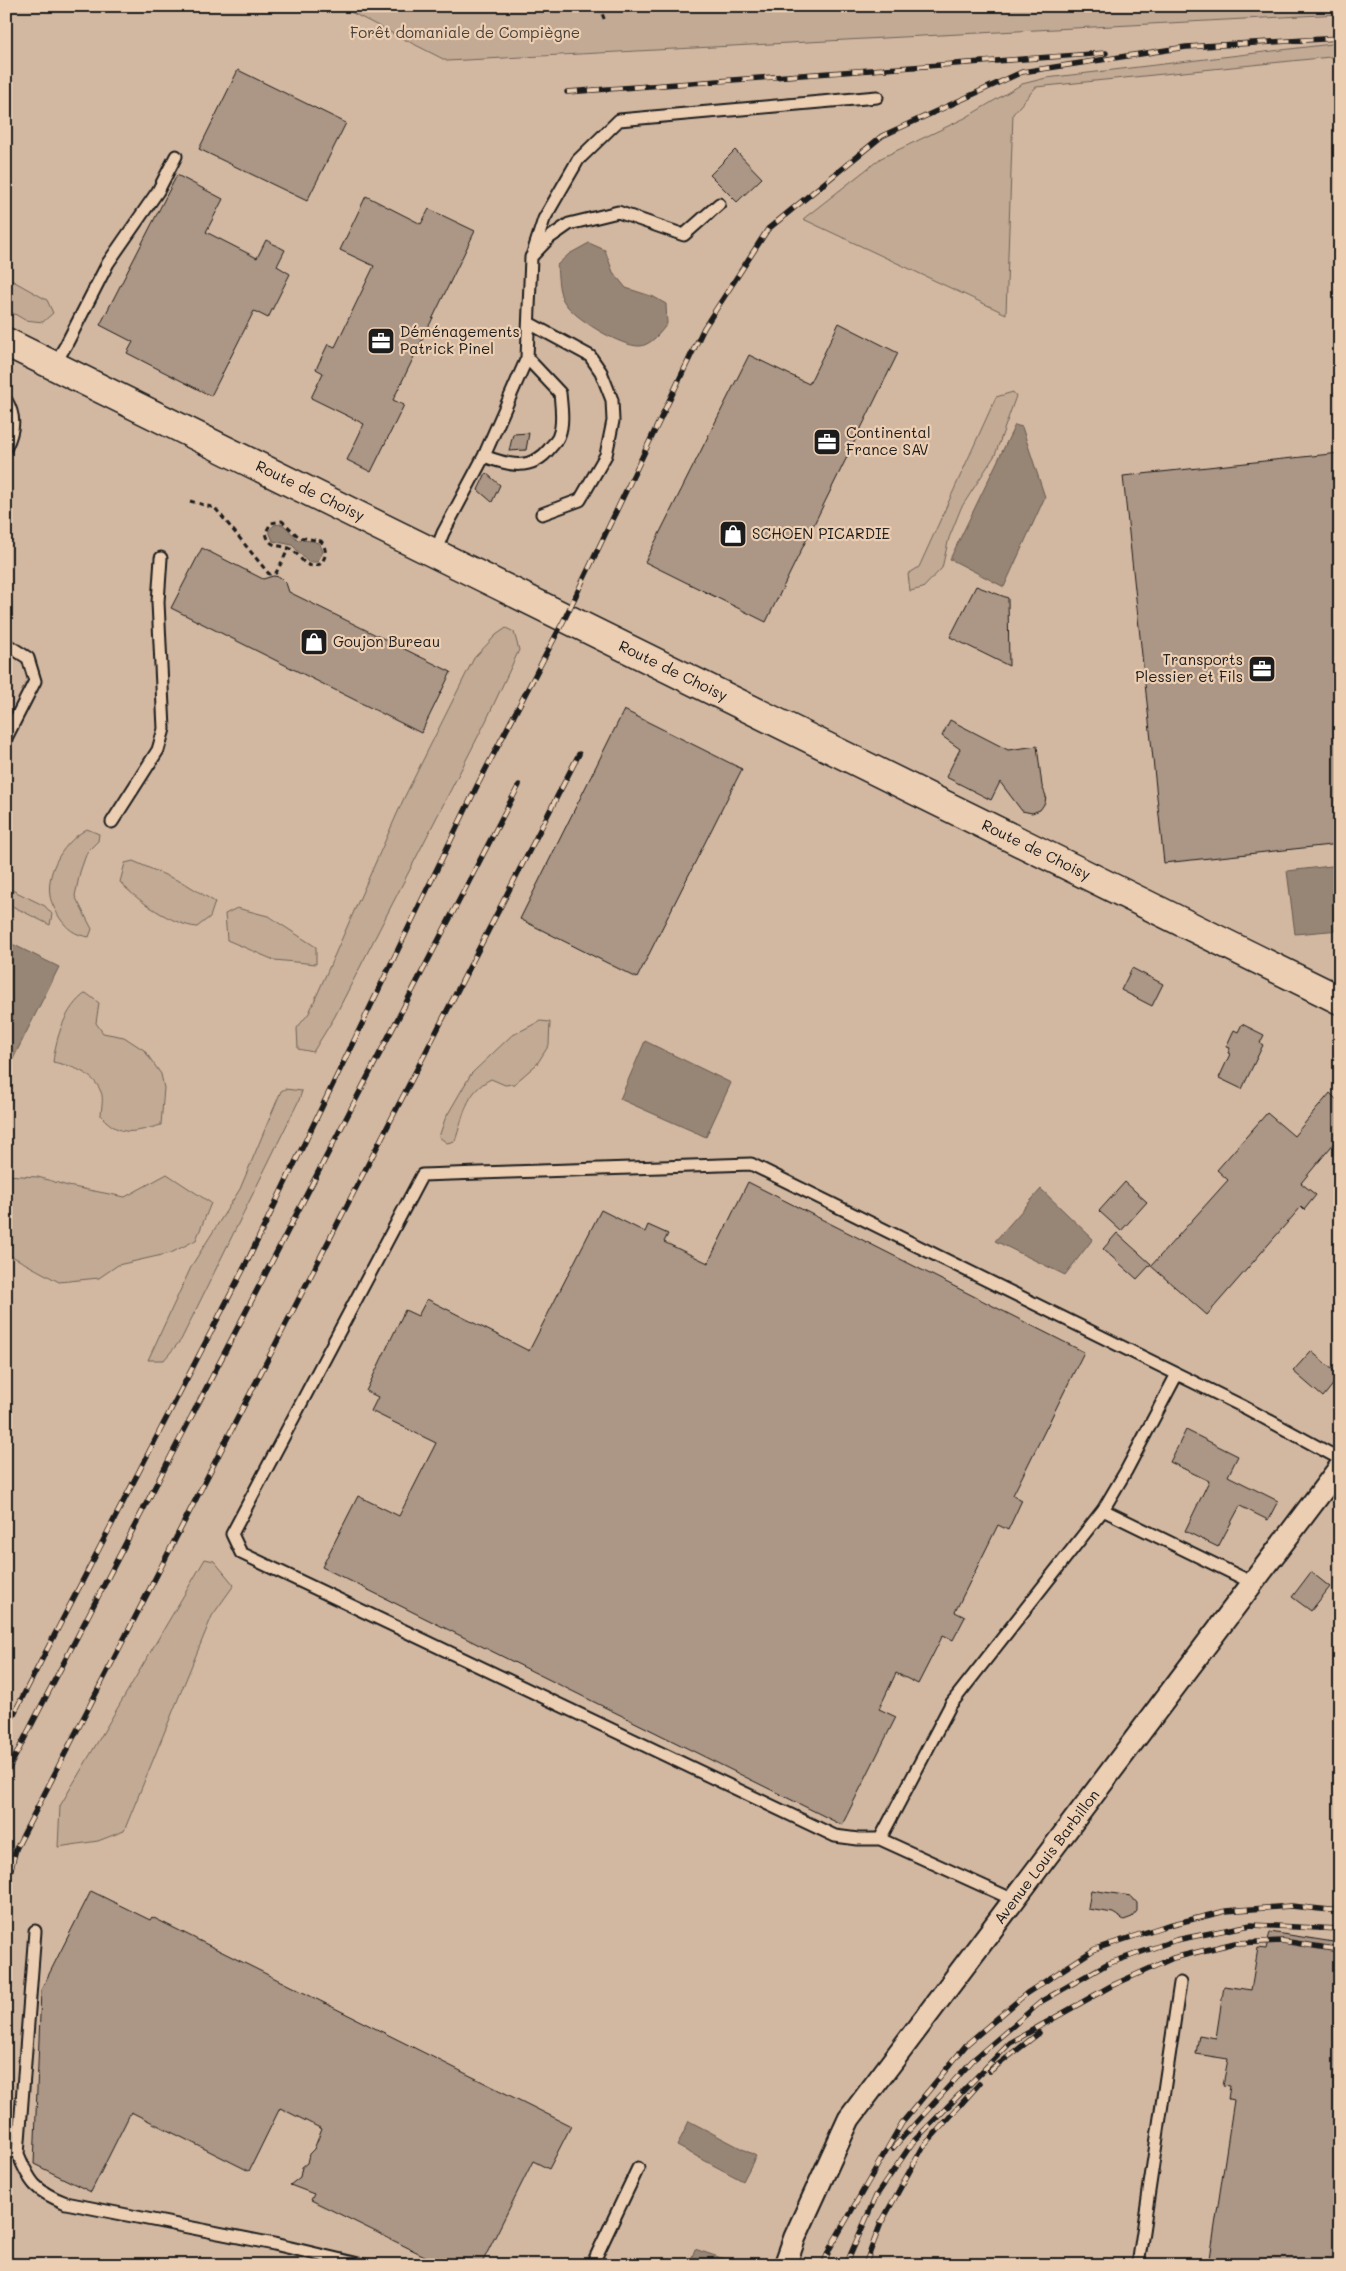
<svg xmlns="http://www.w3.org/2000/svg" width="1346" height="2271" viewBox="0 0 1346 2271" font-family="Mali,sans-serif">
<rect width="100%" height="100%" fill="#e4c7ad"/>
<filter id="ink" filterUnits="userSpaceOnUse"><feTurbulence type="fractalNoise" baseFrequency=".02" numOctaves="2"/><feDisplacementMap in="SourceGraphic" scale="10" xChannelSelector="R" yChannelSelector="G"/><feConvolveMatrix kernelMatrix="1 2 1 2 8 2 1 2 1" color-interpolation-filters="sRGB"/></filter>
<g filter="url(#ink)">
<!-- built -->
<path fill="#d3b8a1" d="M 6,6 L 372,6 L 507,59 L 893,36 L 1340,14 L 1340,2265 L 6,2265 Z"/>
<!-- green -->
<path fill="#c2aa95" stroke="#6f6358" d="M 339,6 L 1340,6 L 1340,14 L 447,61 Z
M 1340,43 L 1340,56 L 1036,87 L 1013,114 L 1006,314 L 803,219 L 881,158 L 965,118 L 1022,84 L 1046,78 Z
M 6,277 L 47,300 L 53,313 L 43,322 L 25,320 L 6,309 Z
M 1013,392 L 1016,396 L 995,455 L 961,508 L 949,538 L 942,568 L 923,588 L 910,591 L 908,574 L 919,567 L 996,397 Z
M 506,628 L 514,632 L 519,650 L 486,721 L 334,1018 L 313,1052 L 298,1049 L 297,1028 L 309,1013 L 404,798 L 474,658 L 496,635 Z
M 87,829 L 99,834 L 98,841 L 87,852 L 80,872 L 75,896 L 92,929 L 89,937 C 75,935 67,929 59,917 C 56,911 51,903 50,896 C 46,869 65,841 87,829 Z
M 133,861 L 186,884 L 215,902 L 210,917 L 197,927 C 173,925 136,900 120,882 L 125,863 Z
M 6,887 L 45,906 L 52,914 L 50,925 L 6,903 Z
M 237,908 L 268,916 L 316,947 L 316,964 L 274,960 L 227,940 L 225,914 Z
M 86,993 L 99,1003 L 96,1023 L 103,1033 L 124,1037 L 144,1050 L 161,1074 L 164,1088 L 161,1125 C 135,1132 121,1138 101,1116 C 101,1109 104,1098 101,1092 C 93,1072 71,1066 53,1062 C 56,1038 65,1007 86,993 Z
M 540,1021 L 550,1022 L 549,1045 L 537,1064 L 514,1084 L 505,1085 L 491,1079 C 465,1092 464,1116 455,1141 L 447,1143 L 439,1137 L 445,1119 L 471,1074 L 511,1036 Z
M 285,1089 L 302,1091 L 299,1100 L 181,1340 L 164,1360 L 148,1360 L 192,1265 L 240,1189 L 281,1091 Z
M 167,1174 L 211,1203 L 196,1240 L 171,1253 L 118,1265 L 99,1278 L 59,1282 L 6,1253 L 6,1175 L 38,1177 L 68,1186 L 125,1197 Z
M 205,1559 L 214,1561 L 234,1585 L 212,1616 L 124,1831 L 98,1841 L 58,1847 L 60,1806 Z"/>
<!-- water -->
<path fill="#978575" stroke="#665b51" d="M 589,243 L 605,250 L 613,272 L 626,288 L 654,297 L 666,304 L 667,324 C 661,332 652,344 641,346 C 622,348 571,317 563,300 C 558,290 558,276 557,265 L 569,254 Z
M 1015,425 L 1022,427 L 1045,497 L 1004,587 L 950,559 Z
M 281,524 L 285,526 L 298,540 L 313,541 L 320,544 L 323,552 L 317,562 L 308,562 L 292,545 L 273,541 L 269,531 L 274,525 Z
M 1340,865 L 1340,930 L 1295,934 L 1287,871 Z
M 6,941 L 59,967 L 6,1073 Z
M 645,1041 L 731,1083 L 706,1137 L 620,1099 Z
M 1041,1189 L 1093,1239 L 1065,1275 L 995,1241 Z
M 689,2121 L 756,2156 L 743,2181 L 677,2146 Z
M 695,2249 L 730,2261 L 728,2265 L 689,2265 Z"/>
<!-- building -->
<path fill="#ac9685" stroke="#1c1c1c" d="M 238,70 L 346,123 L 307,201 L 199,149 Z
M 735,150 L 762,178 L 737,202 L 710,175 Z
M 177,175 L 223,199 L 206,232 L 257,258 L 266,240 L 285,250 L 277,266 L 290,274 L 268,318 L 254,311 L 211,396 L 127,353 L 133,342 L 100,325 Z
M 366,196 L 421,224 L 429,209 L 475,231 L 393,400 L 404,405 L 371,472 L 347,460 L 364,424 L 311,398 L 323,373 L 316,369 L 328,344 L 335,347 L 374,266 L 340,250 Z
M 839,323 L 898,353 L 766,622 L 645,562 L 749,355 L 809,384 Z
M 529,433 L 526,450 L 509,451 L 513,434 Z
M 1340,453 L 1340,844 L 1164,863 L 1123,476 Z
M 486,473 L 500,485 L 492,502 L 478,490 Z
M 202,548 L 263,579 L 273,576 L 280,577 L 286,583 L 289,592 L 451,672 L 421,733 L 171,608 Z
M 976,586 L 1008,598 L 1009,666 L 950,637 Z
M 624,710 L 742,769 L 637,978 L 520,919 Z
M 950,720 L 1008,750 L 1037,746 L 1042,786 L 1046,796 L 1045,803 L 1040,810 L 1032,813 L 1022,811 L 1000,782 L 991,800 L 946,777 L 960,749 L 942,736 Z
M 1132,968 L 1163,984 L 1152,1006 L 1121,990 Z
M 1242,1024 L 1264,1035 L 1260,1043 L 1263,1045 L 1242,1089 L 1219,1078 L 1230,1054 L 1228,1053 L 1230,1048 L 1226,1047 L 1234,1030 L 1238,1032 Z
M 1330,1093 L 1340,1103 L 1340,1136 L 1301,1183 L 1316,1195 L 1304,1210 L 1301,1207 L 1207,1315 L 1151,1266 L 1228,1180 L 1217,1170 L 1267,1113 L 1294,1136 Z
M 748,1182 L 1084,1352 L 1013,1495 L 1022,1500 L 1008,1530 L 998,1525 L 955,1612 L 965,1617 L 953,1640 L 943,1635 L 918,1684 L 896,1673 L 879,1709 L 896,1717 L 842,1825 L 322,1567 L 358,1496 L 399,1516 L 436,1443 L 371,1411 L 378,1397 L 366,1391 L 405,1310 L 418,1316 L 427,1299 L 529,1351 L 601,1210 L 645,1232 L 648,1225 L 668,1234 L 664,1242 L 708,1263 Z
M 1125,1182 L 1147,1202 L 1121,1231 L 1099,1211 Z
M 1117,1233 L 1151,1264 L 1137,1279 L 1103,1249 Z
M 1311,1351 L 1340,1376 L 1323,1397 L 1293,1371 Z
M 1186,1430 L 1238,1456 L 1228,1476 L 1278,1501 L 1268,1520 L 1240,1506 L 1218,1547 L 1185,1531 L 1209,1481 L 1170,1462 Z
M 1311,1572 L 1330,1587 L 1311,1611 L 1292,1597 Z
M 1091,1890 L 1131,1896 L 1137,1903 L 1137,1911 L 1132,1917 L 1124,1920 L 1113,1913 L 1088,1909 Z
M 91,1891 L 150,1920 L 152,1917 L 571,2126 L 549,2169 L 533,2161 L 481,2265 L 443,2265 L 311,2200 L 314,2194 L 290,2185 L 300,2177 L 302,2167 L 307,2163 L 309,2154 L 314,2149 L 322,2129 L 280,2108 L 249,2171 L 131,2112 L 91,2192 L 34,2164 L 41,1990 Z
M 1270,1932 L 1340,1943 L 1340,2265 L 1209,2265 L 1234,2100 L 1228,2099 L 1230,2086 L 1223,2085 L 1228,2059 L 1196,2054 L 1199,2035 L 1216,2038 L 1224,1986 L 1251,1990 L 1258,1948 L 1266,1949 Z"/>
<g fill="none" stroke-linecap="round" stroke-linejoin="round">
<defs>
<path id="service" d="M 533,253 L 544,219 L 578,160 L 619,120 L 877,97
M 529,323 L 590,356 L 601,372 L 612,400 L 613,421 L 606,455 L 580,500 L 542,514
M 54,365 L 66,345 L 108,263 L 158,191 L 176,156
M 6,400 C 16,417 14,430 6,447
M 484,456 C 507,465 532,472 550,448 C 553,444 558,440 559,435 C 564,423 561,405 560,393 L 527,358
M 435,553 L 443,533 L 484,456 L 527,358 L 531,257 L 549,238 L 569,224 L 618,212 L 684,235 L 719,204
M 6,644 L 28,658 L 35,681 L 6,738
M 112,822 L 158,750 L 164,729 L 158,602 L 161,558
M 1177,1374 L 1126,1471 L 1103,1510 L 951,1704 L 880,1839 L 858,1839 L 835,1836 L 241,1553 L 232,1534 L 422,1175 L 751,1164 L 1244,1407 L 1340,1459
M 1103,1510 L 1253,1583
M 880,1839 L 1014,1900
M 35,1931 L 18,2154 C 30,2183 35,2191 66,2203 L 274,2244 L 363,2265
M 592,2265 L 638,2168
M 1138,2265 L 1180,1983"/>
<path id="minor" d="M 785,2265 L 795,2237 L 849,2119 L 1340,1467"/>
<path id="tertiary" d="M 6,342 L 1340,1000"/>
</defs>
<!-- service casing -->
<use href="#service" stroke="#1c1c1c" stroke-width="15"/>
<!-- minor casing -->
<use href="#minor" stroke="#1c1c1c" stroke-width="25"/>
<!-- tertiary casing -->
<use href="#tertiary" stroke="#1c1c1c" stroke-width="31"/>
<!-- path -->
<path stroke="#1c1c1c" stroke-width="3" stroke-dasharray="5 4" stroke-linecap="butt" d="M 599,6 L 605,21
M 190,501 L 215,508 L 269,574 L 276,573 L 289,548 C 302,554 302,571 320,564 C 327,557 327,549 321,541 L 299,537 L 282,521 L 271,523 L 266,532 C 268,547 278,545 289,548"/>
<!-- service -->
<use href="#service" stroke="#ecceb3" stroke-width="11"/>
<!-- minor -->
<use href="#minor" stroke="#ecceb3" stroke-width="21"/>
<!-- tertiary -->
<use href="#tertiary" stroke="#ecceb3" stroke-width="28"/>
<defs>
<path id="rail" d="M 567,92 L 1106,53
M 6,1729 L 246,1264 L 478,784 L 565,618 L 704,328 L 768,229 L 882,136 L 1022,72 L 1186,47 L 1340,38
M 6,1774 L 519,785
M 6,1888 L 16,1849 L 579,754
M 990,2071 L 1039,2033
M 893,2148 L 973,2060 L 1042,2001 L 1107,1964 L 1176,1940 L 1251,1925 L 1340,1929
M 823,2265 L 830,2248 L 902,2123 L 967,2044 L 1027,1993 L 1095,1949 L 1165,1926 L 1226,1911 L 1291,1906 L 1340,1911
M 846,2265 L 876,2196 L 913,2142 L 1010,2043 L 1111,1986 L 1173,1958 L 1235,1943 L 1283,1941 L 1340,1950
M 865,2265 L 881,2223 L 923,2147 L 979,2084"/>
</defs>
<!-- rail casing -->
<use href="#rail" stroke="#1c1c1c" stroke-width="5.5"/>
<!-- rail -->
<use href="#rail" stroke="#ecceb3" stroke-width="4" stroke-dasharray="11" stroke-linecap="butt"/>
</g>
</g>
<!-- icons -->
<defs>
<symbol id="office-square" viewBox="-11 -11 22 22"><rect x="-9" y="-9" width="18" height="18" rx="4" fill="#1c1c1c" stroke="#ecceb3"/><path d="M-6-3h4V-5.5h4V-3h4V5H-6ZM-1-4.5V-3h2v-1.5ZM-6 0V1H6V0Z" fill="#fff"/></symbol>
<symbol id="shop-square" viewBox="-11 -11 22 22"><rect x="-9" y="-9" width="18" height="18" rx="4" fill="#1c1c1c" stroke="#ecceb3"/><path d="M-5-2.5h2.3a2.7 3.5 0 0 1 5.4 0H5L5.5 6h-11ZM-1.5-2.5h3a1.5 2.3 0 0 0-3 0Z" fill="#fff"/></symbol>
</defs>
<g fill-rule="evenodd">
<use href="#office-square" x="365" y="325" width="32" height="32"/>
<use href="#office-square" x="811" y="426" width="32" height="32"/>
<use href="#shop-square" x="717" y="518" width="32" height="32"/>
<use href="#shop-square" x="298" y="626" width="32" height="32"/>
<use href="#office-square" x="1246" y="653" width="32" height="32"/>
</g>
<g text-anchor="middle" stroke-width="4.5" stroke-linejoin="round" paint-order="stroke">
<!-- park labels -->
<g font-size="15" fill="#46403a" stroke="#ecceb3">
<text x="465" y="38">Forêt domaniale de Compiègne</text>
</g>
<!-- poi labels -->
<g font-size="15" fill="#1c1c1c" stroke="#ecceb3" text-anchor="start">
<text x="400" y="337">Déménagements<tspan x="400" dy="17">Patrick Pinel</tspan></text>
<text x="846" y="438">Continental<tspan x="846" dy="17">France SAV</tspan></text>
<text x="752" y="539">SCHOEN PICARDIE</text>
<text x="333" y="647">Goujon Bureau</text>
<text x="1243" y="665" text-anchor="end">Transports<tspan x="1243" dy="17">Plessier et Fils</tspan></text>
</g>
<!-- street labels -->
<g font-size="15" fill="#1c1c1c" stroke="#ecceb3">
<text transform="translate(310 491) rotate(26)" y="5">Route de Choisy</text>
<text transform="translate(673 671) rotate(26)" y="5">Route de Choisy</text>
<text transform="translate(1036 850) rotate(26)" y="5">Route de Choisy</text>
<text transform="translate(1047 1857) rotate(-53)" y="5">Avenue Louis Barbillon</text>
</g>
</g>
<!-- margin -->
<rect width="1346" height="2271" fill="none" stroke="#ecceb3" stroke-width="25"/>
<rect x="12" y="12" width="1321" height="2246" fill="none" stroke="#1c1c1c" stroke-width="2" filter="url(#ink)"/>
</svg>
